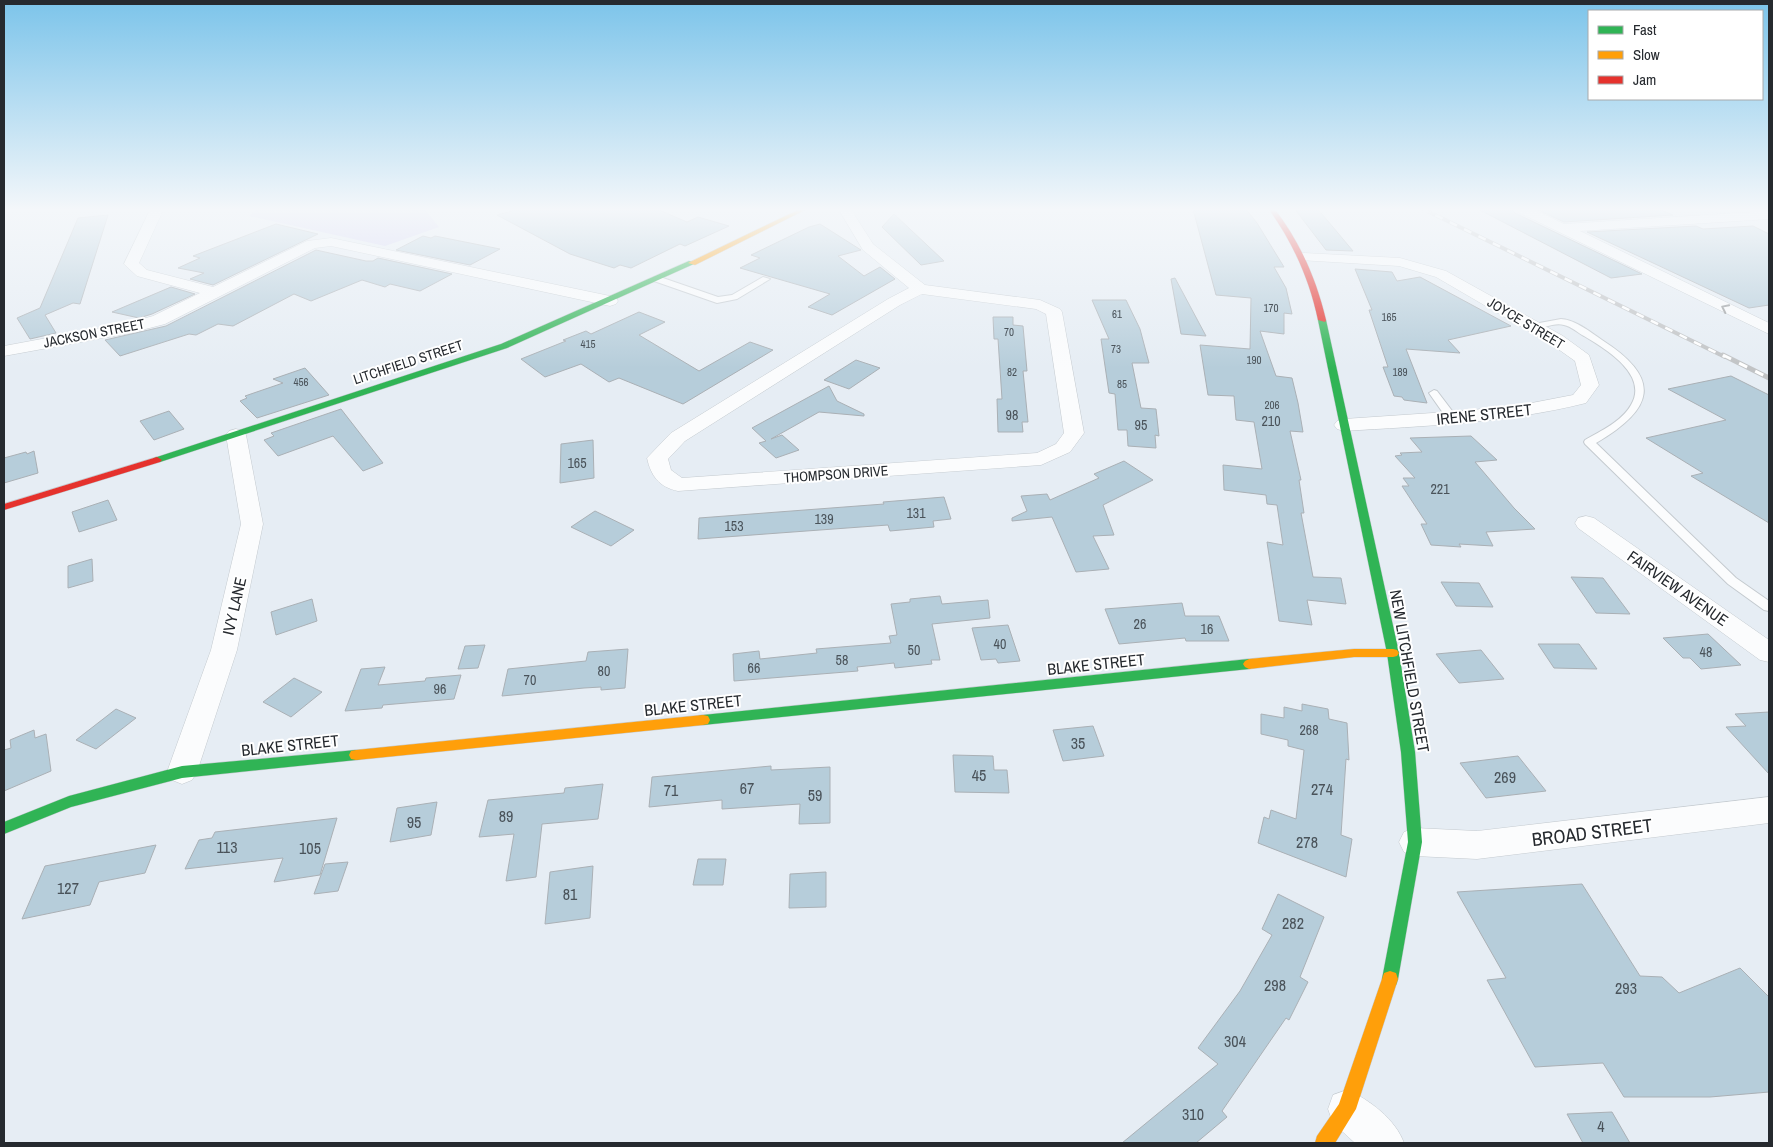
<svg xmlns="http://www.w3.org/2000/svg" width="1773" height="1147" viewBox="0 0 1773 1147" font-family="'Archivo Narrow',sans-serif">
<rect width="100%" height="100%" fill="#e6edf4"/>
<!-- green -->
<path fill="#d3d0f3" d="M 258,208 L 424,208 L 439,227 L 385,246 L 249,216 Z"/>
<!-- building -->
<path fill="#b6cdda" stroke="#aab0b5" d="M 523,208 L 654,208 L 687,222 L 698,217 L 729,226 L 685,246 L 680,244 L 631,268 L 620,265 L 614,268 L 570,254 L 497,215 Z
M 1245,208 L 1257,223 L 1284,267 L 1274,267 L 1286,288 L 1292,314 L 1284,313 L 1284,334 L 1260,331 L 1276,376 L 1292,378 L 1298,403 L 1303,432 L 1290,431 L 1301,480 L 1299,480 L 1304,513 L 1301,513 L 1313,577 L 1341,578 L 1346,604 L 1307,600 L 1312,625 L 1279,621 L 1267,542 L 1283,545 L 1277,505 L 1267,504 L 1266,495 L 1224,490 L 1223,465 L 1262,469 L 1254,422 L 1236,420 L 1234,396 L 1208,395 L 1200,345 L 1250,349 L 1251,298 L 1216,295 L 1193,209 Z
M 1294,208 L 1317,208 L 1353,251 L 1326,250 Z
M 1476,208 L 1512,208 L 1515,213 L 1642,274 L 1611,278 Z
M 1534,208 L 1656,208 L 1673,215 L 1564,222 Z
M 894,214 L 944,261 L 921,265 L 882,227 Z
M 108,215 L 80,304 L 73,303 L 45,315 L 56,333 L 30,339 L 17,318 L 40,308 L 78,218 Z
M 276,224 L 318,234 L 213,285 L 190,279 L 204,273 L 178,268 L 200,258 L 193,256 Z
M 820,224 L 861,250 L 838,256 L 864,276 L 880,267 L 895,279 L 832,315 L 808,307 L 830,294 L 740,268 L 760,258 L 751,255 L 809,227 Z
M 1696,226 L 1703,229 L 1753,226 L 1769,234 L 1769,305 L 1749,308 L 1587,232 Z
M 423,236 L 431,238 L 435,236 L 500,249 L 470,265 L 396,250 Z
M 316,250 L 366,261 L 373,261 L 378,258 L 452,274 L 420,291 L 390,284 L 385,287 L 362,280 L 311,301 L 294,294 L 233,326 L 218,324 L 196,335 L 189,334 L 120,356 L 105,340 L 166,326 Z
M 1355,269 L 1392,272 L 1397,281 L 1420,277 L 1511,326 L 1448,340 L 1460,353 L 1406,349 L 1427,403 L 1404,400 L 1402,397 L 1394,396 L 1383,367 L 1388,367 L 1369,310 L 1372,310 Z
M 1175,278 L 1206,336 L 1181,334 L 1171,279 Z
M 171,287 L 195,294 L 152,314 L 139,318 L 112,312 Z
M 1092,300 L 1126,300 L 1140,329 L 1149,363 L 1132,363 L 1141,408 L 1156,409 L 1159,436 L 1155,435 L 1156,448 L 1128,446 L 1127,430 L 1118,430 L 1115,394 L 1109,393 L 1101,339 L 1109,339 Z
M 639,312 L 665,322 L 639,335 L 699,371 L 750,342 L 773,350 L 683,404 L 619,378 L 609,382 L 581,364 L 545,377 L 521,359 L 566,341 L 563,340 L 586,331 L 591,334 Z
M 993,317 L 1013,317 L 1013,325 L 1023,326 L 1027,371 L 1023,371 L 1028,422 L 1022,422 L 1023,432 L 998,432 L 997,399 L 1002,399 L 998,339 L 994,339 Z
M 856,360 L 880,368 L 849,389 L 824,380 Z
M 305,368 L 329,395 L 257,418 L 240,401 L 247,398 L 245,396 L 283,383 L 273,379 Z
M 1731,376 L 1769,395 L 1769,523 L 1691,476 L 1703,473 L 1646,438 L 1726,420 L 1668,389 Z
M 829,386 L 837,401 L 864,414 L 864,416 L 819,412 L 771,439 L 782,435 L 799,450 L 776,458 L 759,443 L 766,441 L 752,428 Z
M 341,409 L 383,463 L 363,471 L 333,436 L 278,456 L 264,440 L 274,436 L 271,433 Z
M 169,411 L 184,429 L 154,440 L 140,421 Z
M 1471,436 L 1497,460 L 1475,462 L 1514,508 L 1535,529 L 1486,532 L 1493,546 L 1459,544 L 1461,547 L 1431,545 L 1421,524 L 1427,524 L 1402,486 L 1409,486 L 1403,478 L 1415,478 L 1395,456 L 1402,455 L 1400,453 L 1422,452 L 1410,438 Z
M 593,440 L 594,478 L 560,483 L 561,444 Z
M 34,451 L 38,473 L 4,483 L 4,458 L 26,452 L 27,454 Z
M 1124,461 L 1153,480 L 1103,505 L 1114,535 L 1093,536 L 1109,569 L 1076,572 L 1052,517 L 1012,521 L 1012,518 L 1027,511 L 1021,496 L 1047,494 L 1050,500 L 1099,478 L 1094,474 Z
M 944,497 L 951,519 L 933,521 L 934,527 L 890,531 L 888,525 L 698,539 L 699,518 L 884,504 L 883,502 Z
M 108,500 L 117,520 L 79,532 L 72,512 Z
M 595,511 L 634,530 L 611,546 L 571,527 Z
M 92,559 L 93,581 L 68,588 L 68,566 Z
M 1571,577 L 1603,578 L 1630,614 L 1596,613 Z
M 1441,582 L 1479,583 L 1493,607 L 1456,606 Z
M 940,596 L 942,604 L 988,600 L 990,618 L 932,624 L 940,660 L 931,660 L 932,664 L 895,668 L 894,663 L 857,667 L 858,671 L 734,681 L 733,654 L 759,651 L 760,659 L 817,653 L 816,649 L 891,643 L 889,636 L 897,635 L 891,604 L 910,602 L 910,599 Z
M 312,599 L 317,621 L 276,635 L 271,612 Z
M 1182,603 L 1185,616 L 1219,616 L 1229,641 L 1186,641 L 1185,638 L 1119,644 L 1105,609 Z
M 1008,625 L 1020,661 L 998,663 L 996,659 L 981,660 L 972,628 Z
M 1708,634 L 1741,665 L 1701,669 L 1690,658 L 1683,658 L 1663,638 Z
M 1538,644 L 1579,644 L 1597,669 L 1554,668 Z
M 485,645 L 478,668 L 458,669 L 465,646 Z
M 628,649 L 625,688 L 601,690 L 601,687 L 584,688 L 502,696 L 508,669 L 586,661 L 588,652 Z
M 1481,650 L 1504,679 L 1459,683 L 1436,654 Z
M 385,667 L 378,685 L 425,681 L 426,678 L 461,675 L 454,699 L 383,705 L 382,708 L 345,711 L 361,669 Z
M 294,678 L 322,692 L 291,717 L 263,702 Z
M 1302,704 L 1328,709 L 1329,719 L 1347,723 L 1349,760 L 1346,759 L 1341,835 L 1352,839 L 1346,877 L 1258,843 L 1264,817 L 1269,819 L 1271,810 L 1296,819 L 1304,750 L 1288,746 L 1288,740 L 1261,734 L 1261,714 L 1284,718 L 1284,707 L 1302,711 Z
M 116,709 L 136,718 L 96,749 L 76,740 Z
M 1769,712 L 1769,774 L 1726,727 L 1746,726 L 1735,714 Z
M 1093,726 L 1104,756 L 1063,761 L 1053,730 Z
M 34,730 L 35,738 L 46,734 L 51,771 L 4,791 L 4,750 L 11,748 L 10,740 Z
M 953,755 L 993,756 L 994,770 L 1007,770 L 1009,793 L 955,792 Z
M 1518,756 L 1546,791 L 1486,798 L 1460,763 Z
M 771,766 L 771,770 L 830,767 L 830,823 L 799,824 L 800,804 L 722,809 L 722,800 L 649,807 L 652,777 Z
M 603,784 L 598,819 L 542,824 L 536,877 L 506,881 L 514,834 L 479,837 L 488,800 L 564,793 L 565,788 Z
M 437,802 L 431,835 L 390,842 L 397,808 Z
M 337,818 L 320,875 L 274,882 L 283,858 L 185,869 L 199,840 L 212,838 L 215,832 Z
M 156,845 L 145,873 L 99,882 L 90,905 L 22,919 L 45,866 Z
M 698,859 L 726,859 L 723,885 L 693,885 Z
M 348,862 L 338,891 L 314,894 L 325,864 Z
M 593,866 L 590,918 L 545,924 L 550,872 Z
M 826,872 L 826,907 L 789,908 L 790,874 Z
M 1582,884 L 1640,976 L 1662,977 L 1679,993 L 1740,968 L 1769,997 L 1769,1092 L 1710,1097 L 1624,1097 L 1603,1063 L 1535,1067 L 1487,980 L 1506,978 L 1457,892 Z
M 1278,894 L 1324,917 L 1300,977 L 1308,982 L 1289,1020 L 1286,1018 L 1222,1111 L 1227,1117 L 1196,1143 L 1122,1143 L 1218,1064 L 1198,1048 L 1240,991 L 1272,935 L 1262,929 Z
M 1612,1112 L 1630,1143 L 1583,1143 L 1567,1114 Z"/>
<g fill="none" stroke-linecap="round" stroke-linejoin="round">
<defs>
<path id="lane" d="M 654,277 L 660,277 L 718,297 L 732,295 L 763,277 L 770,279 L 737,299 L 717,303 L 654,281 Z
M 1561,319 C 1576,320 1590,332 1602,340 C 1663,379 1654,409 1596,443 L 1736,578 L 1769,601 L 1769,611 L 1764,610 L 1728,584 L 1585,444 L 1584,442 L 1585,440 C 1601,431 1622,421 1631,405 C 1649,375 1606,349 1584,336 C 1578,333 1571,326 1564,325 C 1555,322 1543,328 1534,330 L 1530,327 L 1534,324 Z
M 1434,390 L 1437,391 L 1456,416 L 1456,420 L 1448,420 L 1429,393 Z"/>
<path id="street" d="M 151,208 L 164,208 L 139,263 L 147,270 L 213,287 L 307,241 L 331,238 L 610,296 L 616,298 L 618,301 L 616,304 L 610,306 L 331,246 L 315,248 L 165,324 L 130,333 L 4,356 L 4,346 L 128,323 L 153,316 L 200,293 L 137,276 L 124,264 Z
M 838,208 L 850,208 L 873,244 L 925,285 L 1040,300 L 1060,309 L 1062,312 L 1084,433 L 1070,452 L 1041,465 L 678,491 C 659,487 651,476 647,458 L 671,433 L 888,299 L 909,288 L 863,250 ZM 922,294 L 1036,309 L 1046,314 L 1064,433 L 1056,444 L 1037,453 L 682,478 L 671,470 L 668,459 L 685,441 L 900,305 Z
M 1514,208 L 1531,208 L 1564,224 L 1769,211 L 1769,219 L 1580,231 L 1769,323 L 1769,334 L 1516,211 Z
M 1304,253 L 1400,258 L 1446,271 L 1563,336 L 1589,355 L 1599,385 L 1586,403 C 1506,423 1425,426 1344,431 L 1337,429 L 1334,425 L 1337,421 L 1344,419 L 1462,411 L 1521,405 L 1573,395 L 1581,385 L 1575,361 L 1551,344 L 1436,277 L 1399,266 L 1299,260 L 1297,257 L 1299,254 Z
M 236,429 L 243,431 L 246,435 L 263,524 L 237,650 L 197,772 L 192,780 L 182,784 L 172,780 L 167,772 L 211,650 L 241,524 L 226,435 L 229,431 Z
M 1586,516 L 1594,518 L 1769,640 L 1769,662 L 1760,660 L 1578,528 L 1575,523 L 1578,518 Z
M 1769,797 L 1769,823 L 1477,859 L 1415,856 L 1404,852 L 1399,842 L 1404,832 L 1415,828 L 1477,831 Z
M 1347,1090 C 1369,1099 1396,1120 1404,1143 L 1355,1143 L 1333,1123 L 1328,1109 L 1333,1095 Z"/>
<path id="fast" d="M 689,261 L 696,263 L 507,348 L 160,462 L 154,462 L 152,460 L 154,458 L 501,344 Z
M 1319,318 L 1326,320 L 1399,653 L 1415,752 L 1422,842 L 1398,979 L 1396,985 L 1390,987 L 1384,985 L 1382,979 L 1408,842 L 1401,752 L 1387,653 L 1318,320 Z
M 1249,659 L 1253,661 L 1255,664 L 1253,667 L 1249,669 L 703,725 L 698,724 L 696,720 L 698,716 L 703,715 Z
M 356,750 L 361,751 L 363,755 L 361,759 L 356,760 L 182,778 L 71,807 L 4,834 L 4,822 L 69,796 L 182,766 Z"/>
<path id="slow" d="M 802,208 L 809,208 L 695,265 L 688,263 Z
M 1354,649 L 1393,649 L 1397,650 L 1399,653 L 1397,656 L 1393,657 L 1354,657 L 1249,669 L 1245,667 L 1243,664 L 1245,661 L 1249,659 Z
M 703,715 L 708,716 L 710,720 L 708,724 L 703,725 L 356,760 L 351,759 L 349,755 L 351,751 L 356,750 Z
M 1390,971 L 1396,973 L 1398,979 L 1356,1109 L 1335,1143 L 1315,1143 L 1317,1136 L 1339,1104 L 1382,979 L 1384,973 Z"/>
<path id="jam" d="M 1268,208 L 1274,208 C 1300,242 1316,278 1326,320 L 1325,322 L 1318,320 C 1309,278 1293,243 1268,208 Z
M 157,457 L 162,460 L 160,462 L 4,510 L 4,504 Z"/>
</defs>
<!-- lane casing -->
<use href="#lane" stroke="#c4cacf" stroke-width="2"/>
<!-- street casing -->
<use href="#street" stroke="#c4cacf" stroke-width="1"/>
<!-- fast casing -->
<use href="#fast" stroke="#c4cacf" stroke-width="1"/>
<!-- slow casing -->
<use href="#slow" stroke="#c4cacf" stroke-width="1"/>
<!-- jam casing -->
<use href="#jam" stroke="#c4cacf" stroke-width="1"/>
<!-- lane -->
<use href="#lane" fill="#fbfcfd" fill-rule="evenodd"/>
<!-- street -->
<use href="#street" fill="#fbfcfd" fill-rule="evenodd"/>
<!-- fast -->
<use href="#fast" fill="#30b455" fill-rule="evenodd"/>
<!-- slow -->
<use href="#slow" fill="#ff9f0a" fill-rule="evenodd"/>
<!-- jam -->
<use href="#jam" fill="#e5322d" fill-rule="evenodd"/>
<defs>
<path id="rail-far1" d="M 1421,208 L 1725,357"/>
<path id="rail" d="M 1723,355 L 1769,378"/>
</defs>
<!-- rail-far1 casing -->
<use href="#rail-far1" stroke="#c1c3c5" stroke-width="4"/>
<!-- rail casing -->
<use href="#rail" stroke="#c1c3c5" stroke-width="5"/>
<!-- rail-far1 -->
<use href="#rail-far1" stroke="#fff" stroke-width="2.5" stroke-dasharray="8" stroke-linecap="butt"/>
<!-- rail -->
<use href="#rail" stroke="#fff" stroke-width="3" stroke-dasharray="9" stroke-linecap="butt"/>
</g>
<!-- one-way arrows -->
<defs><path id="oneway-chevron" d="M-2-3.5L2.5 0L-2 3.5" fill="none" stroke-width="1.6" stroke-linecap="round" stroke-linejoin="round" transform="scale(1.25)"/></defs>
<use stroke="#9b9ea0" href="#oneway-chevron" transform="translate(1725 308) rotate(-154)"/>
<!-- sky -->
<linearGradient id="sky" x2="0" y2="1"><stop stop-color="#7cc4ea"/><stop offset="0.57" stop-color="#f4f7fa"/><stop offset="1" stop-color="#f4f7fa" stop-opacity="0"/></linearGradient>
<rect width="1773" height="368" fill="url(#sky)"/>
<g text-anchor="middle" stroke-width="4" stroke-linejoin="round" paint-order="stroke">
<!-- far-number labels -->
<g font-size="11" fill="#4a535a">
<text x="1271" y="312">170</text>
<text x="1117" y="318">61</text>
<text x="1389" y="321">165</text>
<text x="1009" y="336">70</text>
<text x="588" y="348">415</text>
<text x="1116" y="353">73</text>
<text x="1254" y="364">190</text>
<text x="1012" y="376">82</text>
<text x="1400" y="376">189</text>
<text x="301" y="386">456</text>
<text x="1122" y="388">85</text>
<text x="1272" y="409">206</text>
</g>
<!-- far-street labels -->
<g font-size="14" fill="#262a2f" stroke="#fff">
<text transform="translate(1526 323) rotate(31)" y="5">JOYCE STREET</text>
<text transform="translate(94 333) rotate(-11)" y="5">JACKSON STREET</text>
<text transform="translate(408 362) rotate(-18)" y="5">LITCHFIELD STREET</text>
<text transform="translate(836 474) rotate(-4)" y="5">THOMPSON DRIVE</text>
</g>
<!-- number labels -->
<g font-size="14" fill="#4a535a">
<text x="1012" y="420">98</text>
<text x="1271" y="426">210</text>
<text x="1141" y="430">95</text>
<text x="577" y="468">165</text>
<text x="1440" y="494">221</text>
<text x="916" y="518">131</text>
<text x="824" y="524">139</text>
<text x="734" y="531">153</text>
<text x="1140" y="629">26</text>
<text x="1207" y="634">16</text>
<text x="1000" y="649">40</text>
<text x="914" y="655">50</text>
<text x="1706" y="657">48</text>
<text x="842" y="665">58</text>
<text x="754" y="673">66</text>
<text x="604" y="676">80</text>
<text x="530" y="685">70</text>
<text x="440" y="694">96</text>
<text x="1309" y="735">268</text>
</g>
<!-- street labels -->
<g font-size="16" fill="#262a2f" stroke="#fff">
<text transform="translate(1484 414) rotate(-6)" y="6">IRENE STREET</text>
<text transform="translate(1678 588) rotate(35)" y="6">FAIRVIEW AVENUE</text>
<text transform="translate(234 606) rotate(-77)" y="6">IVY LANE</text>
<text transform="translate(1096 664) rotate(-6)" y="6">BLAKE STREET</text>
<text transform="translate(1410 671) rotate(80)" y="6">NEW LITCHFIELD STREET</text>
<text transform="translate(693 705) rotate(-6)" y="6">BLAKE STREET</text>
<text transform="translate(290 745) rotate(-6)" y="6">BLAKE STREET</text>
</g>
<!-- near-number labels -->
<g font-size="16" fill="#4a535a">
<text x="1078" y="749">35</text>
<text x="979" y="781">45</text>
<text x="1505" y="783">269</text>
<text x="747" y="794">67</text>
<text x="1322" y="795">274</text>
<text x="671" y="796">71</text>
<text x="815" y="801">59</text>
<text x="506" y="822">89</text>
<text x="414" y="828">95</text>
<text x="1307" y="848">278</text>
<text x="227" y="853">113</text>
<text x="310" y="854">105</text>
<text x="68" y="894">127</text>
<text x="570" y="900">81</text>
<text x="1293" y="929">282</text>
<text x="1275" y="991">298</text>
<text x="1626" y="994">293</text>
<text x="1235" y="1047">304</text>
<text x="1193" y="1120">310</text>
<text x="1601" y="1132">4</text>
</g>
<!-- near-street labels -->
<g font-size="19" fill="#262a2f" stroke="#fff">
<text transform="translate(1592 832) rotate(-7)" y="7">BROAD STREET</text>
</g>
</g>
<!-- border -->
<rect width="1773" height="1147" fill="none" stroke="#262a2f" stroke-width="10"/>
<!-- legend -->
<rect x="1588" y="10" width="175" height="90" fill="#ffffff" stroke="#a8aaac"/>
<rect x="1598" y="26" width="25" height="8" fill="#30b455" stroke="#a8aaac"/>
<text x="1633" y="35" font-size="15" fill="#262a2f">Fast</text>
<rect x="1598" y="51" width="25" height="8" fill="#ff9f0a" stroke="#a8aaac"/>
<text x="1633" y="60" font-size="15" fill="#262a2f">Slow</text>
<rect x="1598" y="76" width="25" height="8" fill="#e5322d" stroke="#a8aaac"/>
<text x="1633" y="85" font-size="15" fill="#262a2f">Jam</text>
</svg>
